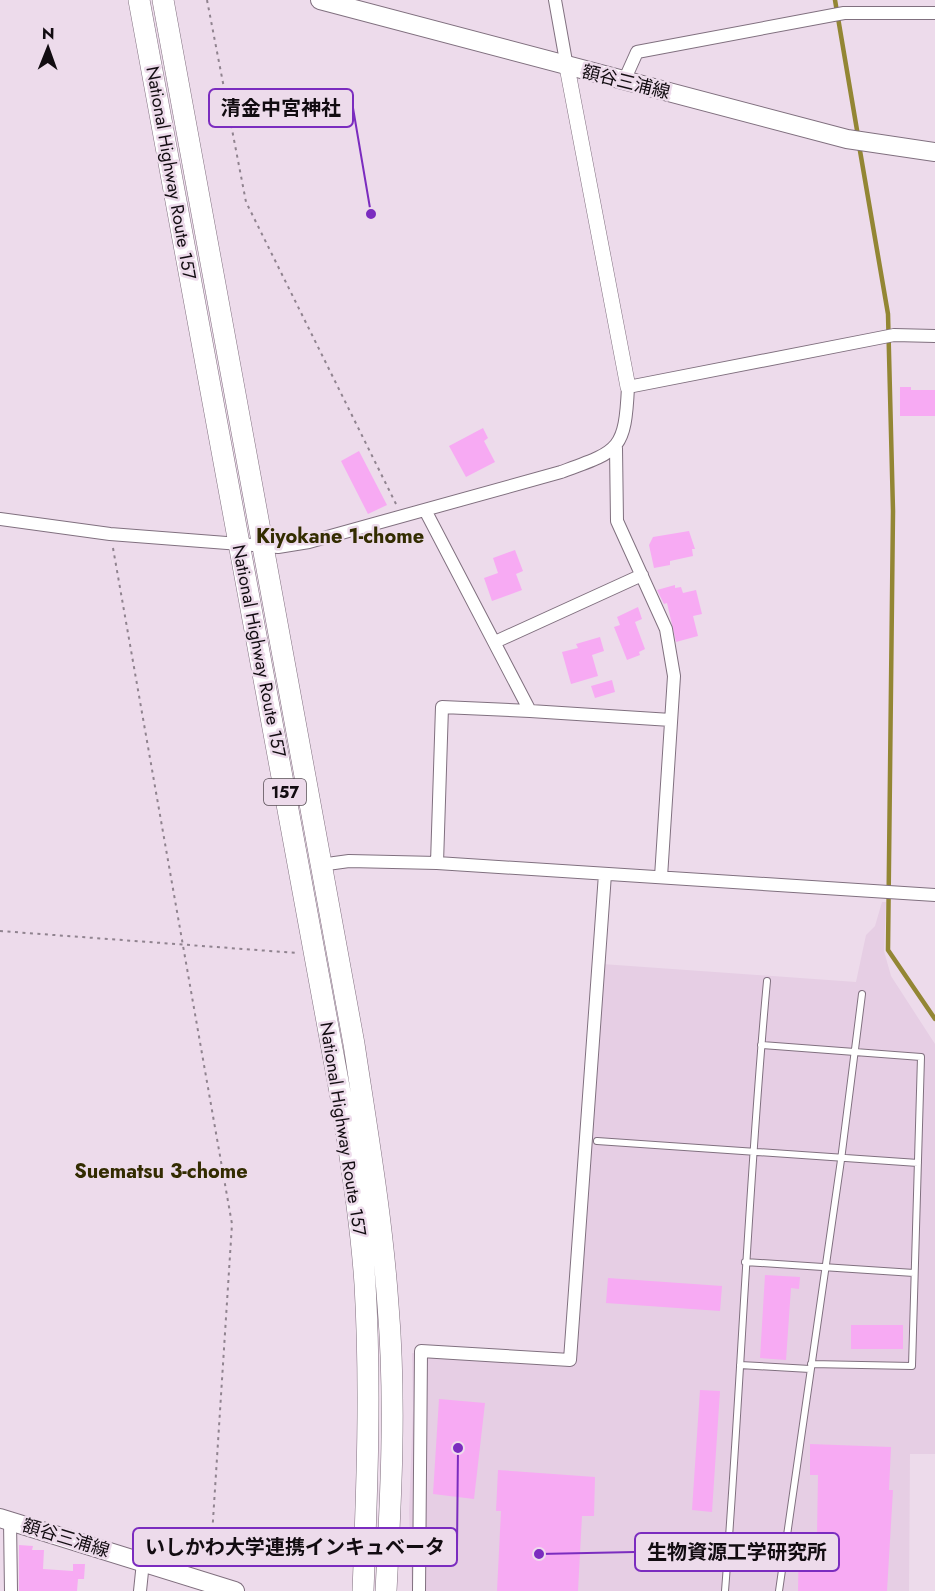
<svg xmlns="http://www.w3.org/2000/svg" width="935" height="1591" viewBox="0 0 935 1591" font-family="Jost,'Noto Sans JP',sans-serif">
<rect width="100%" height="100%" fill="#eddbeb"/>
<!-- built -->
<path fill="#e6cee4" d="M 882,902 L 886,902 L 884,951 L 891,976 L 935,1044 L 935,1454 L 910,1454 L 909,1591 L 412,1591 L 409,1512 L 413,1409 L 412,1353 L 566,1367 L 574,1360 L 602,964 L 856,982 L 866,935 L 875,926 Z"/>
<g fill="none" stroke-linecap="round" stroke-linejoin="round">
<!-- stream -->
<path stroke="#938634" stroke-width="4.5" d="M 835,0 L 858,136
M 859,145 L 888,314 L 893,511 L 888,950 L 935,1019"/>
</g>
<!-- building -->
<path fill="#f7aaf3" d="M 900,387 L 911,387 L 911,390 L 935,390 L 935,416 L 900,416 Z
M 483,428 L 488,438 L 484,441 L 495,462 L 466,477 L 449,446 Z
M 359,451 L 387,505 L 368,514 L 341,461 Z
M 689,531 L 695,549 L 692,549 L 693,556 L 670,561 L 670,565 L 654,568 L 649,545 L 653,537 Z
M 515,550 L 523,571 L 516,574 L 522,590 L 492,601 L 484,578 L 498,573 L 493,558 Z
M 675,585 L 675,588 L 681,587 L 683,593 L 696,590 L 702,614 L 693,616 L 698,636 L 676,642 L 667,603 L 664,604 L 657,590 Z
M 638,607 L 642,619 L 635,622 L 645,649 L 639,652 L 640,655 L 627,660 L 614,627 L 620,625 L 617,617 Z
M 600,637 L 604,651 L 592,655 L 598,676 L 571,684 L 562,652 L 578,648 L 576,644 Z
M 612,680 L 615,692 L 595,698 L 591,686 Z
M 765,1275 L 800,1277 L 799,1289 L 791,1288 L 786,1360 L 760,1358 Z
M 608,1278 L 722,1286 L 720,1311 L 606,1303 Z
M 851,1325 L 903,1325 L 903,1349 L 851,1349 Z
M 700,1390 L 720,1391 L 712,1512 L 692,1510 Z
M 439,1399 L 485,1403 L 474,1499 L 433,1494 Z
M 810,1444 L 891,1447 L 889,1490 L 893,1490 L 887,1591 L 798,1591 L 799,1534 L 817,1534 L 818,1475 L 810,1475 Z
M 498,1470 L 595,1477 L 594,1516 L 582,1516 L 578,1591 L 497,1591 L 501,1511 L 496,1511 Z
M 19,1545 L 33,1546 L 32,1550 L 44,1550 L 43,1569 L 73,1571 L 73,1564 L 85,1564 L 84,1579 L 78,1579 L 77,1591 L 19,1591 Z"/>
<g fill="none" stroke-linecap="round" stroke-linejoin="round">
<defs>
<path id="service" d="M 761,1045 L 921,1057 L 912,1366 L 811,1364
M 597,1141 L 918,1163
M 745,1262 L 914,1273
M 740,1365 L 810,1369
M 725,1591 C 741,1388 748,1184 767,981
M 779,1591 L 841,1160 L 862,994"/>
<path id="minor" d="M 555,0 L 567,67
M 624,81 L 637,52 L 844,13 L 935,13
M 616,448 L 617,521 L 666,629 L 674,676 L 661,877
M 425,510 L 530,711 L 442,707 L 437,863
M 0,519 L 110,534 L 278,547 L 309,542 L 561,472 C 619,451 625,451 628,387 L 894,335 L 935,336
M 495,642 L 642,575
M 530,711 L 671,720
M 320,865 L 349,861 L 437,863 L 935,895
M 10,1521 L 11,1591
M 140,1591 L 143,1562
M 419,1591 L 421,1351 L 570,1360 L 605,874"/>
<path id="tertiary" d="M 567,67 L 628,387"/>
<path id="secondary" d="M 320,0 L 847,139 L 935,152
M 0,1518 L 235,1591"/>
<path id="trunk" d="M 139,0 L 342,1103 C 351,1163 361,1223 365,1284 C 371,1387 367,1489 363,1591
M 163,0 L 354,1044 C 367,1131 382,1218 388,1305 C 396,1401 391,1496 386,1591"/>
</defs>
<!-- service casing -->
<use href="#service" stroke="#80707f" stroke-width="8"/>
<!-- minor casing -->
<use href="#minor" stroke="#80707f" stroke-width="14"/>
<!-- tertiary casing -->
<use href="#tertiary" stroke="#80707f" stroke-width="16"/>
<!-- secondary casing -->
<use href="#secondary" stroke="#80707f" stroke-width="20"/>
<!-- trunk casing -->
<use href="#trunk" stroke="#80707f" stroke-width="22"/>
<!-- path -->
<path stroke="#90838f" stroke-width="2" stroke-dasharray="3 4.5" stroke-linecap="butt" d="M 207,0 L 246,202 L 396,504
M 113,548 L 232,1224 L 210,1567
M 0,931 L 297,953"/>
<!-- service -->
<use href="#service" stroke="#fff" stroke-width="6"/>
<!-- minor -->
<use href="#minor" stroke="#fff" stroke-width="12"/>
<!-- tertiary -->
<use href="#tertiary" stroke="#fff" stroke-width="15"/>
<!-- secondary -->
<use href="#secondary" stroke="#fff" stroke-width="18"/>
<!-- trunk -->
<use href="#trunk" stroke="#fff" stroke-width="21"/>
</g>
<g text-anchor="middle" stroke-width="5" stroke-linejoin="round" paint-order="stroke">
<!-- shield labels -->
<rect fill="#eddbeb" stroke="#544a52" stroke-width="1.5" x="264" y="779" width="42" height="26" rx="4.5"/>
<g font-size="16" font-weight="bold" fill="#120c11">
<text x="285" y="798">157</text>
</g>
<!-- street labels -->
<g font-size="18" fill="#120c11" stroke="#eddbeb">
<text transform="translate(626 82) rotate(14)" y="6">額谷三浦線</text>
<text transform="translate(171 173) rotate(80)" y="6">National Highway Route 157</text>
<text transform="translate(259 651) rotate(79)" y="6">National Highway Route 157</text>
<text transform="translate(343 1129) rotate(81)" y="6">National Highway Route 157</text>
<text transform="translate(66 1538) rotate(17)" y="6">額谷三浦線</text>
</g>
<!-- neighbourhood labels -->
<g font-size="20" font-weight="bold" fill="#332c01" stroke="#eddbeb">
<text x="340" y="543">Kiyokane 1-chome</text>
<text x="161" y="1178">Suematsu 3-chome</text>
</g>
</g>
<!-- callouts -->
<path fill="none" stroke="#7b2cbf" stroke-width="2" d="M371 214L353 108M458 1448L457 1547M539 1554L635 1552"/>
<g fill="#7b2cbf" stroke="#eddbeb" stroke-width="2">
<circle cx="371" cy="214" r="6"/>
<circle cx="458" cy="1448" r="6"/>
<circle cx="539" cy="1554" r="6"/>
</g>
<g fill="#eddbeb" stroke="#7b2cbf" stroke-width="2">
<rect x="209" y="89" width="144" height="38" rx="6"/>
<rect x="133" y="1528" width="324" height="38" rx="6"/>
<rect x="635" y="1533" width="204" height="38" rx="6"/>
</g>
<g font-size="20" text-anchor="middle" font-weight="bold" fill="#120c11">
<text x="281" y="115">清金中宮神社</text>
<text x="295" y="1554">いしかわ大学連携インキュベータ</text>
<text x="737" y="1559">生物資源工学研究所</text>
</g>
<!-- north arrow -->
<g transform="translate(48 48) rotate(1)" stroke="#eddbeb" stroke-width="4.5" paint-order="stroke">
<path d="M0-4.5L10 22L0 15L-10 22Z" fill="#120c11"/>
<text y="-9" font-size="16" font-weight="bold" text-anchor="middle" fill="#120c11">N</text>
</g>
</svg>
